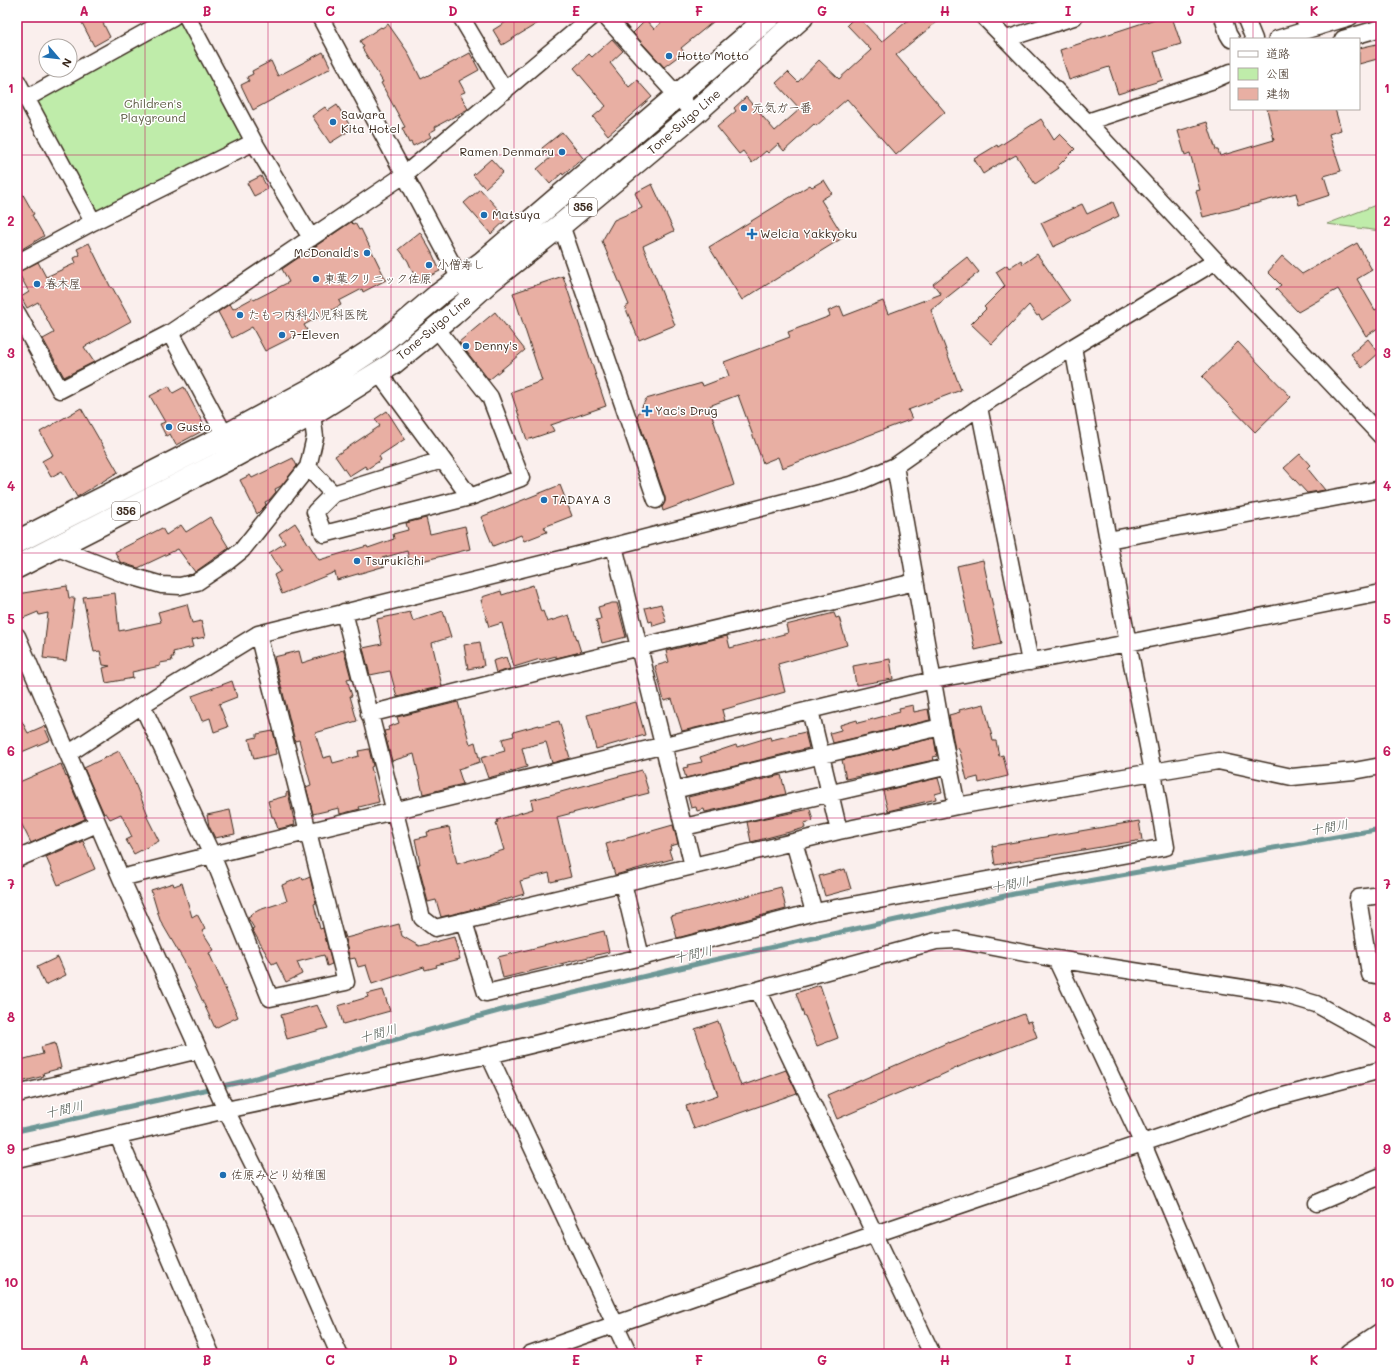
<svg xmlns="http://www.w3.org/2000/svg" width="1398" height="1371" viewBox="0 0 1398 1371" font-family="Mali,'Klee One',sans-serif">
<rect width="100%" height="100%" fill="#faefed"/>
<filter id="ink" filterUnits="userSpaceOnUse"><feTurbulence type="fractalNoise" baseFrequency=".025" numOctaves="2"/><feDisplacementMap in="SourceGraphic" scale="8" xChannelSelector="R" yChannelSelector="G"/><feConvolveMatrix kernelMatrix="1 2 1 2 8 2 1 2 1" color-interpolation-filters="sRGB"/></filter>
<g filter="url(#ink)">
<!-- green -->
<path fill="#bfecaa" stroke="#7d8b64" d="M 187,17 L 254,142 L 93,222 L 27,98 Z
M 1381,203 L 1381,231 L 1327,224 Z"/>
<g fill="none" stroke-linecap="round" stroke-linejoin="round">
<!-- stream -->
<path stroke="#6d9796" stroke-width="5" d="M 17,1131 L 245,1081 L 502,1010 L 718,959 L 1014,894 L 1381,829"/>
</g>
<!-- building -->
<path fill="#e8afa3" stroke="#3b2a1e" d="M 79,17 L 100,17 L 110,37 L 94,46 Z
M 514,17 L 548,17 L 502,45 L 493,30 Z
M 667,17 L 719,17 L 681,48 L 684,52 L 664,67 L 633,33 L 646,20 L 654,29 Z
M 855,17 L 858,17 L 882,42 L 912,17 L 943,17 L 896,55 L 945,112 L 896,155 L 847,99 L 816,126 L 814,124 L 784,151 L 778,144 L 768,153 L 766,151 L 752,163 L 743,151 L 739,154 L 717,127 L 736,111 L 734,108 L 746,97 L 775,131 L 800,109 L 776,83 L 788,72 L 798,82 L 819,60 L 839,79 L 871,50 L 847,25 Z
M 1161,17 L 1172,17 L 1181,44 L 1154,52 L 1163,80 L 1118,94 L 1109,67 L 1069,80 L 1060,50 Z
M 388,24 L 407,51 L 421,79 L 470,53 L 479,70 L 459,81 L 465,92 L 460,94 L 468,109 L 435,127 L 436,129 L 429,133 L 431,137 L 413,146 L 411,142 L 409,143 L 402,128 L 405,127 L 381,83 L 383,82 L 362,48 L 364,47 L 360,41 L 381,27 L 382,28 Z
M 612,39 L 623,51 L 610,63 L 629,87 L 637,80 L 652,97 L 608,135 L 593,117 L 606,106 L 574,68 L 589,54 L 592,57 Z
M 1381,43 L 1381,58 L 1359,64 L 1359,48 Z
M 323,52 L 331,68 L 253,110 L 241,85 L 249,81 L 247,77 L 253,74 L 252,71 L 271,61 L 278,76 Z
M 337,105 L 352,129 L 330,143 L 312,116 L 325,107 L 328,111 Z
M 1267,109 L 1335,109 L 1341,130 L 1329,134 L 1341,171 L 1324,176 L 1330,195 L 1299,205 L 1296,193 L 1203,217 L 1196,191 L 1200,190 L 1190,153 L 1185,155 L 1178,131 L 1207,122 L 1216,150 L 1218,150 L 1220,156 L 1274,140 Z
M 1041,119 L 1054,140 L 1060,134 L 1075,149 L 1058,166 L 1059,168 L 1035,184 L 1016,155 L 1000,164 L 1000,163 L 983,174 L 974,159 L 997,145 L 998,147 Z
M 562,132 L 583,158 L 563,175 L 562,173 L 550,184 L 537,169 L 550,158 L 542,148 Z
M 491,159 L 503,172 L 485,188 L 473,175 Z
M 261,176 L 268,189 L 254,196 L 247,183 Z
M 824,180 L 832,193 L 821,200 L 844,237 L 742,300 L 709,247 L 810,185 L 812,187 Z
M 17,184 L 34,214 L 32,215 L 44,236 L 17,252 Z
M 652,184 L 674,231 L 643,246 L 675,325 L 639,340 L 625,307 L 629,305 L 602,241 L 614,220 L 642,208 L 635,193 Z
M 480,189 L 507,219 L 491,234 L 464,203 Z
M 1113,202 L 1119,216 L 1053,247 L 1041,223 L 1082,204 L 1087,214 Z
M 351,222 L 353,224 L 355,223 L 359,230 L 361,229 L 386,280 L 363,292 L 362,289 L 339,301 L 341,305 L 304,325 L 307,330 L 265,351 L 252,327 L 232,338 L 218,312 L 230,304 L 233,309 L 253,298 L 254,300 L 289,282 L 282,269 Z
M 420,232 L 432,253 L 440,271 L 417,282 L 408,261 L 399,249 Z
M 89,243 L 111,288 L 112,287 L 131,321 L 84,347 L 94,362 L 64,377 L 43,339 L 54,333 L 38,302 L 27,308 L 21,297 L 29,292 L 18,272 L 38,262 L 46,277 L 76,263 L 74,258 L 80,255 L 77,249 Z
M 1357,243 L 1372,270 L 1357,279 L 1375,310 L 1381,307 L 1381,326 L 1366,336 L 1338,289 L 1298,312 L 1276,289 L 1281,285 L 1268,272 L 1282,256 L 1302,274 Z
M 1037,254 L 1070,301 L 1042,320 L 1039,315 L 1037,316 L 1029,305 L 992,344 L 971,324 L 986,309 L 984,307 L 1005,286 L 996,272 L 1007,265 L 1009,268 L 1021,260 L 1023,264 Z
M 967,257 L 979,272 L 931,310 L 961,390 L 908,410 L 912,419 L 782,468 L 778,457 L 763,463 L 738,395 L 709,406 L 734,485 L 663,511 L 662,507 L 665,502 L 665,497 L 637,416 L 646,399 L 702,383 L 703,386 L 729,376 L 724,362 L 790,337 L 788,332 L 830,316 L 828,311 L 840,306 L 844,316 L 883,301 L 888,314 L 941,294 L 933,284 Z
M 563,276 L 606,406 L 551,425 L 554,431 L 527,440 L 511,392 L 542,381 L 513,293 Z
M 495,312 L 525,350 L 489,380 L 459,342 Z
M 1368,339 L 1379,353 L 1362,368 L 1351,354 Z
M 1238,342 L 1291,397 L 1255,432 L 1202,377 Z
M 169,386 L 173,393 L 184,387 L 206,429 L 176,445 L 170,434 L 166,436 L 160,424 L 165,422 L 150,396 Z
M 81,408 L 118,472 L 77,497 L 62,471 L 51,477 L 42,461 L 53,455 L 40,432 Z
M 387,411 L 405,439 L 379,456 L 381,460 L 367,469 L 365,466 L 349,476 L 335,456 L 380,426 L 375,419 Z
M 1300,454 L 1310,465 L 1307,468 L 1325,490 L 1307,493 L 1284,468 Z
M 293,458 L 297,466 L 281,486 L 275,489 L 276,492 L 269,500 L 265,502 L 266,505 L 257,514 L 240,480 L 250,475 L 252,478 Z
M 560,485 L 572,516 L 544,527 L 547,532 L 524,541 L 521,535 L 493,546 L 481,517 Z
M 210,517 L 229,548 L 195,572 L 178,549 L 138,568 L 120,562 L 115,552 L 162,528 L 166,535 L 181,525 L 186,532 Z
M 426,518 L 430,534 L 465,526 L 470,549 L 410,564 L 407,551 L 382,558 L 385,566 L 337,580 L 335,572 L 282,594 L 274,575 L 281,571 L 269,553 L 285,543 L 279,534 L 295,523 L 319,560 L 367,546 L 368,548 L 394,539 L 393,534 L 408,530 L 406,523 Z
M 983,560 L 1001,644 L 975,650 L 957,566 Z
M 533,585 L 541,612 L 543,611 L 547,622 L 569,615 L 581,652 L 556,658 L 556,656 L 541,660 L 540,659 L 514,667 L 502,623 L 489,627 L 481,600 L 483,600 L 482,597 L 501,591 L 502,595 Z
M 67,586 L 69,598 L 75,598 L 66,661 L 43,658 L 48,613 L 39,615 L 38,612 L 21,619 L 17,611 L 17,594 Z
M 115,593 L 119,631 L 161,622 L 158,612 L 187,604 L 192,623 L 201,621 L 205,637 L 191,640 L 193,647 L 173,652 L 174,657 L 171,657 L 172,661 L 160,663 L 160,666 L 132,672 L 133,678 L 106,683 L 103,668 L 110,666 L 103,665 L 100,651 L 94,652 L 83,597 Z
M 612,603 L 617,603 L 626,637 L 602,643 L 596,620 L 601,619 L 598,607 Z
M 661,604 L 666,622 L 653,626 L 652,621 L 649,622 L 645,608 Z
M 443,611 L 451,637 L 432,643 L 442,686 L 397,697 L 390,671 L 370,675 L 363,648 L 382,644 L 377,619 L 410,612 L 413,621 Z
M 834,613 L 836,618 L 839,617 L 847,645 L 778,664 L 785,692 L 722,710 L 725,721 L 682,731 L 672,699 L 664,701 L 655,666 L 669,662 L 666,651 L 727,636 L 730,648 L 788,633 L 786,625 Z
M 480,642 L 484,666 L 468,669 L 464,645 Z
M 343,650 L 344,652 L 351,678 L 347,679 L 352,696 L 350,696 L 357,721 L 315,733 L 323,758 L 331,756 L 333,763 L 359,756 L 358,751 L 369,749 L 373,766 L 371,767 L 379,802 L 359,807 L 360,809 L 340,814 L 339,808 L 313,814 L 306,787 L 311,785 L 299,740 L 295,741 L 274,657 L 299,651 L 302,663 Z
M 506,657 L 510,669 L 496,673 L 493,661 Z
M 890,659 L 893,679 L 856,685 L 853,666 Z
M 232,681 L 237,697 L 219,704 L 228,727 L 214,732 L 210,718 L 202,721 L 192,696 Z
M 458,702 L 470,744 L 475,742 L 480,762 L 458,769 L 463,784 L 423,794 L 414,754 L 392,761 L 384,731 L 389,730 L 388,727 L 399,723 L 397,717 Z
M 636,702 L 645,735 L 596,749 L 587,715 Z
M 984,704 L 993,741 L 996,741 L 999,756 L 1003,755 L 1008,776 L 979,783 L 978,777 L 967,780 L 960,752 L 958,748 L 955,750 L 949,715 L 960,712 L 959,710 Z
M 913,705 L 914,712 L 928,709 L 930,720 L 833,743 L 830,733 L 841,730 L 840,725 L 857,720 L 858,723 L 900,712 L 899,708 Z
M 17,712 L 28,733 L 44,726 L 50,740 L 17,754 Z
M 559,721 L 570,758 L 552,763 L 546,742 L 522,748 L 527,767 L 488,778 L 481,758 L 505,751 L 502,739 L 514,736 L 513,732 L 539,725 L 539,726 Z
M 273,731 L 277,748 L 275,749 L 276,754 L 254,759 L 249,739 L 257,737 L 257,734 Z
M 805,732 L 809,748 L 686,778 L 683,768 L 688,767 L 687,765 L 702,762 L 700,757 L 736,745 L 737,747 L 770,737 L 771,740 Z
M 934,738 L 937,756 L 933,757 L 934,760 L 846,779 L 842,760 Z
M 119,751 L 132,776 L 148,815 L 146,815 L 159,841 L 134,854 L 126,840 L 132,837 L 121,814 L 110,819 L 106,813 L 104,814 L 84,768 Z
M 61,764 L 66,777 L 67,776 L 85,819 L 31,843 L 17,815 L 17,783 Z
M 642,770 L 649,793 L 557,817 L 571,877 L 551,882 L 549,873 L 520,881 L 524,894 L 505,900 L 505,899 L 486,906 L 441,917 L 436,900 L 428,902 L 418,864 L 420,864 L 415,839 L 428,836 L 427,832 L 449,827 L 457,864 L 504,850 L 496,823 L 498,822 L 497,820 L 533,809 L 531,800 Z
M 781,775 L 786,794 L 705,812 L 704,809 L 697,811 L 696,807 L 691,808 L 688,797 Z
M 938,778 L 942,792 L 935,794 L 936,799 L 888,811 L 883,791 Z
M 288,792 L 295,825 L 278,829 L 274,817 L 272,817 L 268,801 L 286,796 L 286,793 Z
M 810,809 L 813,821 L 804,823 L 805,828 L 751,842 L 747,822 Z
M 230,810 L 235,834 L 215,838 L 209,826 L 207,815 Z
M 1139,821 L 1142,840 L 995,865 L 992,846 Z
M 673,825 L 678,844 L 670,846 L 671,849 L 669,850 L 672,859 L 615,875 L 606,844 Z
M 83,841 L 95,869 L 58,885 L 46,857 Z
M 845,869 L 851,889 L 825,896 L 819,876 Z
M 302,877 L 303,880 L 310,877 L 316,903 L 314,904 L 320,929 L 323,928 L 332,964 L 327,966 L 324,955 L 297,962 L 302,974 L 286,982 L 276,962 L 272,964 L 252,929 L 254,928 L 248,918 L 251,916 L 250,915 L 259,910 L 287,901 L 282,885 Z
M 173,883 L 174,886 L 182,883 L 192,917 L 197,914 L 205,929 L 202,931 L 214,950 L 209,953 L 238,1017 L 215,1028 L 184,961 L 160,920 L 151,890 Z
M 781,887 L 786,909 L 677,938 L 671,916 Z
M 399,924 L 402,936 L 419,946 L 454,937 L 460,959 L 436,965 L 437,967 L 425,970 L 424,967 L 372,984 L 366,965 L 358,967 L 355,958 L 350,959 L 343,932 L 344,932 L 346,938 Z
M 604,931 L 609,952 L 503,978 L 498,957 Z
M 58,957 L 66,975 L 45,985 L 37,967 Z
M 820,985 L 838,1038 L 817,1046 L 805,1016 L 804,1016 L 796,993 Z
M 383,990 L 390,1011 L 343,1024 L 338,1006 L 368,997 L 367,994 Z
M 317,1005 L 328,1028 L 287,1039 L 281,1015 Z
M 1024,1014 L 1027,1022 L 1031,1021 L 1037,1037 L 963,1065 L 911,1089 L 910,1088 L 837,1119 L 827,1095 L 949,1042 L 949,1043 Z
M 718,1021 L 741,1086 L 786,1070 L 797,1093 L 694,1129 L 686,1106 L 718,1095 L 695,1029 Z
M 55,1043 L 61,1068 L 43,1073 L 44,1076 L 17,1083 L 17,1061 L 43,1054 L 41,1047 Z"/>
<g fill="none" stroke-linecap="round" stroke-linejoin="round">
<defs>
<path id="minor" d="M 187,17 L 254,142 L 311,238
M 320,17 L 465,288
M 461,17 L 505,91
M 606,17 L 694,114
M 984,17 L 1087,122 L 1216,261 L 1381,436
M 1223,17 L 1228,34 L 1231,39
M 1245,17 L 1254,39
M 1302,17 L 1318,27
M 1006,39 L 1074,17
M 1277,39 L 1350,17
M 1343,39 L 1381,28
M 17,81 L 93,222
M 27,98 L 173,17
M 1087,122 L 1211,81 L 1231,72
M 561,225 L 656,500
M 17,263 L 93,222 L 254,142
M 17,313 L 60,390 L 170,333 L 404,175 L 592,17
M 170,333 L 230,445
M 378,372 L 470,497
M 979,407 L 1030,662
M 895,466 L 941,727 L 957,806
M 308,467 L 333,494 L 315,512 L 324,534 L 470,497 L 521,478 L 490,397 L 436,328
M 333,494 L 442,460
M 1108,540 L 1381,489
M 614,546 L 693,866
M 55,547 L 124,574 L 162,585 L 180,586 L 197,582 L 227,562 L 242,550 L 308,467 L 315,437 L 312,414
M 344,612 L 422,918 L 435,928 L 839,831 L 957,806 L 1153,772 L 1218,761 L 1292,777 L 1354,771 L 1381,766
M 17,636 L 68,754 L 142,705 L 258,634 L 614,546 L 854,484 L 895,466 L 979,407 L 1073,347 L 1216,261
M 142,705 L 212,855 L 270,998 L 346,982 L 258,634
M 810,710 L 839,831
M 369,714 L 639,647 L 915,582
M 68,754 L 121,878 L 226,1110 L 276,1210 L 339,1354
M 674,790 L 941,727
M 684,827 L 949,766
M 794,842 L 814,912
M 17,859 L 97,824
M 121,878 L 212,855 L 933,680 L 1128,643 L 1381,593
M 623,883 L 641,957
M 1381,895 L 1358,898 L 1370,974 L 1381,976
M 464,922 L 486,993 L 641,957 L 814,912 L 1166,847 L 1153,772 L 1108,540 L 1073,347
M 1056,959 L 1143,1144 L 1231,1354
M 758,990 L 932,1354
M 489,1055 L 629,1354
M 17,1094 L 199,1050
M 118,1136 L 211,1354
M 17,1159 L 226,1110 L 489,1055 L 758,990 L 936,941 L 957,940 L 1056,959 L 1282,994 L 1316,1004 L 1381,1040
M 1317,1203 L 1381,1176
M 530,1354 L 875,1234 L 1272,1099 L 1381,1070"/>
<path id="major" d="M 1351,1354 L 1381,1334"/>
<path id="highway" d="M 17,542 L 225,436 L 312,389 L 378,346 L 438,295 L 483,262 L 769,17
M 17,567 L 236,455 L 312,414 L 392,364 L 452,315 L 490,281 L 561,225 L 694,114 L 802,17"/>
</defs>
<!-- minor casing -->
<use href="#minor" stroke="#3b2a1e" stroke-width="19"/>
<!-- major casing -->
<use href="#major" stroke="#3b2a1e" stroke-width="24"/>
<!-- highway casing -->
<use href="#highway" stroke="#3b2a1e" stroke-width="25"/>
<!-- minor -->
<use href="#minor" stroke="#fff" stroke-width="16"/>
<!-- major -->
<use href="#major" stroke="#fff" stroke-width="21"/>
<!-- highway -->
<use href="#highway" stroke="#fff" stroke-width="22"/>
</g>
</g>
<!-- grid -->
<path fill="none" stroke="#c2185b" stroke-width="1" stroke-opacity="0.55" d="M 145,17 L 145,1354M 268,17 L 268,1354M 391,17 L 391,1354M 514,17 L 514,1354M 637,17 L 637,1354M 761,17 L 761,1354M 884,17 L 884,1354M 1007,17 L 1007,1354M 1130,17 L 1130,1354M 1253,17 L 1253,39M 1253,109 L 1253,1354M 17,155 L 1381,155M 17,287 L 1381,287M 17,420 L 1381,420M 17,553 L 1381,553M 17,686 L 1381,686M 17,818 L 1381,818M 17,951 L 1381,951M 17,1084 L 1381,1084M 17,1216 L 1381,1216"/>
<!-- markers -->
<g fill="#1f6fb2" stroke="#fff" stroke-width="1.5">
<circle cx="669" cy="56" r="4"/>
<circle cx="744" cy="108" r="4"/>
<circle cx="333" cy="122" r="4"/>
<circle cx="562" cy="152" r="4"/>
<circle cx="484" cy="215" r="4"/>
<path d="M750 228h4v4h4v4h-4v4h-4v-4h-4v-4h4z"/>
<circle cx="367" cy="253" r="4"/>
<circle cx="429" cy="265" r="4"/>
<circle cx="316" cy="279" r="4"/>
<circle cx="37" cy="284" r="4"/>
<circle cx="240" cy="315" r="4"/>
<circle cx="282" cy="335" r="4"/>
<circle cx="466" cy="346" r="4"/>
<path d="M645 405h4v4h4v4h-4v4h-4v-4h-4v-4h4z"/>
<circle cx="169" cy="427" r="4"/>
<circle cx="544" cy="500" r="4"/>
<circle cx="357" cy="561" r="4"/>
<circle cx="223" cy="1175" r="4"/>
</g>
<g text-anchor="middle" stroke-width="3" stroke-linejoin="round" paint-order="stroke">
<!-- shield labels -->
<g fill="#fff" stroke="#766a62" stroke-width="1">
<rect x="569" y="198" width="28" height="18" rx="3"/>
<rect x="112" y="502" width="28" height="18" rx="3"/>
</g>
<g font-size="11" font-weight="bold" fill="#3b2a1e">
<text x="583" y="211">356</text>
<text x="126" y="515">356</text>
</g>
<!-- poi labels -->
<g font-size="12" fill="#3b2a1e" stroke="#fff" text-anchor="start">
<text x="677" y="60">Hotto Motto</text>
<text x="752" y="112">元気ガー番</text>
<text x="341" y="119">Sawara<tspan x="341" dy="14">Kita Hotel</tspan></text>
<text x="554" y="156" text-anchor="end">Ramen Denmaru</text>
<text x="492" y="219">Matsuya</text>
<text x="760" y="238">Welcia Yakkyoku</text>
<text x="359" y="257" text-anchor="end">McDonald's</text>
<text x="437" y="269">小僧寿し</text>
<text x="324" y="283">東葉クリニック佐原</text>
<text x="45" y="288">春木屋</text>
<text x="248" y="319">たもつ内科小児科医院</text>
<text x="290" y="339">7-Eleven</text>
<text x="474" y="350">Denny's</text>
<text x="655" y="415">Yac's Drug</text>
<text x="177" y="431">Gusto</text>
<text x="552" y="504">TADAYA 3</text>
<text x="365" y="565">Tsurukichi</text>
<text x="231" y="1179">佐原みどり幼稚園</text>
</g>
<!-- park labels -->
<g font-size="12" fill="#5c5a41" stroke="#fff">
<text x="153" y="108">Children's<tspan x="153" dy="14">Playground</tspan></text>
</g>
<!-- street labels -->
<g font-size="12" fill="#3b2a1e" stroke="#fff">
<text transform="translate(684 122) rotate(-41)" y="4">Tone-Suigo Line</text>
<text transform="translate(434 328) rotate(-40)" y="4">Tone-Suigo Line</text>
</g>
<!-- water labels -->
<g font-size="13" font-style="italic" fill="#505850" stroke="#fff">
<text transform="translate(1329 827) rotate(-10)" y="5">十間川</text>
<text transform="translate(1010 884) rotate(-11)" y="5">十間川</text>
<text transform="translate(693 954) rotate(-13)" y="5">十間川</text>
<text transform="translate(378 1033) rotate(-15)" y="5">十間川</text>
<text transform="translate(64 1109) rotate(-12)" y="5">十間川</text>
</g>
</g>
<!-- margin -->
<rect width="1398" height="1371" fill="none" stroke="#fff" stroke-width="44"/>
<!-- legend -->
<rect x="1230" y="38" width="130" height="72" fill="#ffffff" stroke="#b1aaa5"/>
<rect x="1238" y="51" width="20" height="6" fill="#ffffff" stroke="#b1aaa5"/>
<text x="1266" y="58" font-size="12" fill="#3b2a1e">道路</text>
<rect x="1238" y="68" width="20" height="12" fill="#bfecaa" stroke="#b1aaa5"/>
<text x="1266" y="78" font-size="12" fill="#3b2a1e">公園</text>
<rect x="1238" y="88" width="20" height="12" fill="#e8afa3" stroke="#b1aaa5"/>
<text x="1266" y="98" font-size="12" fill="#3b2a1e">建物</text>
<!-- north arrow -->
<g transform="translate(58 58) rotate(118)"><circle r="19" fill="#ffffff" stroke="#b1aaa5"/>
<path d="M0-3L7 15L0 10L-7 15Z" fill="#1f6fb2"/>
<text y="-6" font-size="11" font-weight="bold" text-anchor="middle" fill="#3b2a1e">N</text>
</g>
<rect x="22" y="22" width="1354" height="1327" fill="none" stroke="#c2185b" stroke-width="1.5"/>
<g font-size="13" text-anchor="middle" font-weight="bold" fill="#c2185b">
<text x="84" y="16">A</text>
<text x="207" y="16">B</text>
<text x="330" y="16">C</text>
<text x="453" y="16">D</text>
<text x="576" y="16">E</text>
<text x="699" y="16">F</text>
<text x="822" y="16">G</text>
<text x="945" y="16">H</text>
<text x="1068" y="16">I</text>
<text x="1191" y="16">J</text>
<text x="1314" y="16">K</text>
<text x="11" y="93">1</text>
<text x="1387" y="93">1</text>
<text x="11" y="226">2</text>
<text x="1387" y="226">2</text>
<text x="11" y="358">3</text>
<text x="1387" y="358">3</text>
<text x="11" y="491">4</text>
<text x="1387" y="491">4</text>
<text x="11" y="624">5</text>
<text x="1387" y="624">5</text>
<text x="11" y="756">6</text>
<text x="1387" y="756">6</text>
<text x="11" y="889">7</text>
<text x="1387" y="889">7</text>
<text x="11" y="1022">8</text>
<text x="1387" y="1022">8</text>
<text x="11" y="1154">9</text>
<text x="1387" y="1154">9</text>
<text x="11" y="1287">10</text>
<text x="1387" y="1287">10</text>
<text x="84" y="1365">A</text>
<text x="207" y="1365">B</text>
<text x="330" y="1365">C</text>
<text x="453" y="1365">D</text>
<text x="576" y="1365">E</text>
<text x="699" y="1365">F</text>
<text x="822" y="1365">G</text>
<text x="945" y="1365">H</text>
<text x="1068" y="1365">I</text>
<text x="1191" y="1365">J</text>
<text x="1314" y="1365">K</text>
</g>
</svg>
